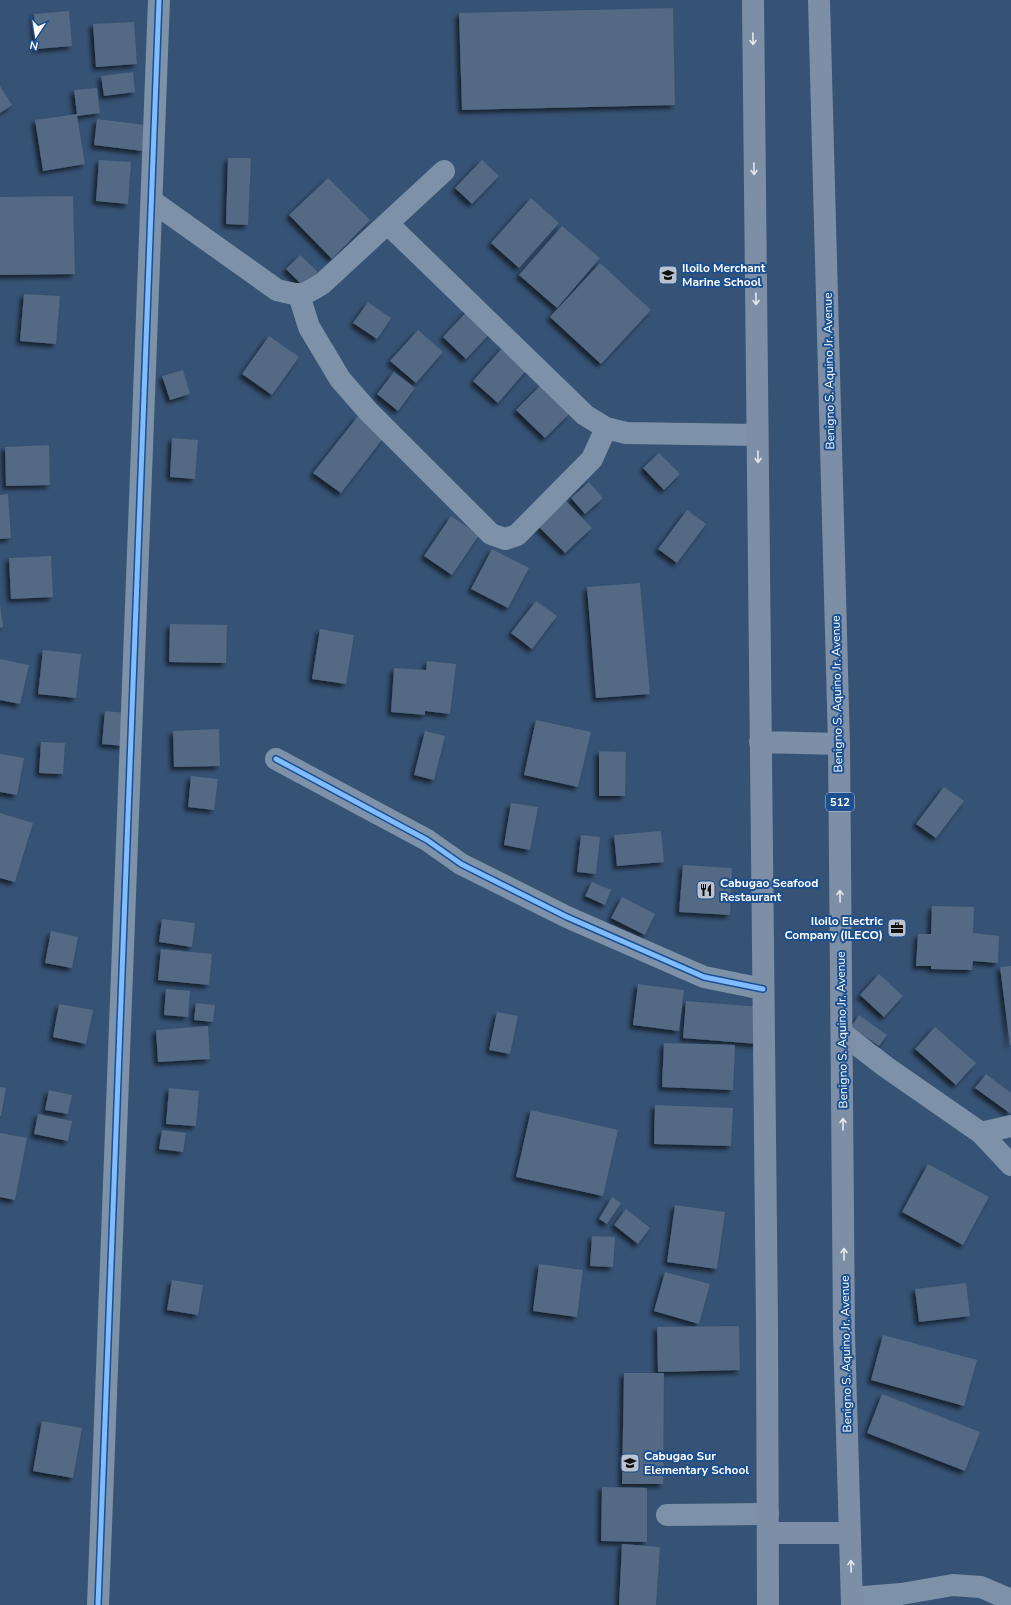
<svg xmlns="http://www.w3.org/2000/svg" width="1011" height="1605" viewBox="0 0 1011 1605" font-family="'Nunito Sans',sans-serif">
<defs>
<filter id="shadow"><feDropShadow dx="-3.5" dy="3.5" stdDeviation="2" flood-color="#0009"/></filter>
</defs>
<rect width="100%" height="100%" fill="#365274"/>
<!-- building -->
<path fill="#526984" filter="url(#shadow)" d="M 673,8 L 675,105 L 462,110 L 459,13 Z
M 69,11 L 72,46 L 36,49 L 34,14 Z
M 134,22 L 137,64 L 96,67 L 93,24 Z
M 133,72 L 135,92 L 104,96 L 101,76 Z
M 0,86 L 12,105 L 0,113 Z
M 97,88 L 100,113 L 77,116 L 85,164 L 43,171 L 35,120 L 77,114 L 74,90 Z
M 97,119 L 145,125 L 143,151 L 94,145 Z
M 228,158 L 251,158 L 248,225 L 226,224 Z
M 99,160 L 131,162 L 128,204 L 96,201 Z
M 482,160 L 499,176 L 472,204 L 455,188 Z
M 328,178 L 370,220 L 332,259 L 289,215 Z
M 73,196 L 75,274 L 0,275 L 0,197 Z
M 531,198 L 559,223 L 519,268 L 491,243 Z
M 562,226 L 600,258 L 557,308 L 519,275 Z
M 300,255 L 318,272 L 304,287 L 286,269 Z
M 600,263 L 651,310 L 601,364 L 550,317 Z
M 24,294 L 60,296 L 56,344 L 20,341 Z
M 368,302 L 391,318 L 377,339 L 353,323 Z
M 472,306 L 495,328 L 466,359 L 443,337 Z
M 418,330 L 443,352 L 416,383 L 390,361 Z
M 269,336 L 299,357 L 272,395 L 242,374 Z
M 504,346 L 529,367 L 498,403 L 473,381 Z
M 183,370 L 190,394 L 170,400 L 162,376 Z
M 394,372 L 415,388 L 398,411 L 377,394 Z
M 541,385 L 569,414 L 545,438 L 516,410 Z
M 358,416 L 384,437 L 341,493 L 313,473 Z
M 172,438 L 198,440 L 195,479 L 170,477 Z
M 49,445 L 50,485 L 6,486 L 5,447 Z
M 659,453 L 680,474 L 664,490 L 643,468 Z
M 589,482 L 603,498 L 585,514 L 571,498 Z
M 8,494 L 11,538 L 0,539 L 0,495 Z
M 566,501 L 592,528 L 565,553 L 539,527 Z
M 687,510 L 706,524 L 677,563 L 658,549 Z
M 451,516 L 479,535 L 452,575 L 424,556 Z
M 492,549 L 529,568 L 508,608 L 471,589 Z
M 51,556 L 53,597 L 11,599 L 9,558 Z
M 640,583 L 650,694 L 596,698 L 587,587 Z
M 536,601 L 557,616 L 532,649 L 511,633 Z
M 0,605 L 3,627 L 0,628 Z
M 170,624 L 227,625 L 226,663 L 169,662 Z
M 320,629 L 354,635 L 346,684 L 312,679 Z
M 43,650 L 81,654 L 76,698 L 38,694 Z
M 0,659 L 29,665 L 20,704 L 0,700 Z
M 427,661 L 456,664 L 450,714 L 425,711 L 425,715 L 391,712 L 394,668 L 426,670 Z
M 105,711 L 127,713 L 123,746 L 102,744 Z
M 536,720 L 591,732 L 578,787 L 524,775 Z
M 219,729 L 220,766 L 174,767 L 173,731 Z
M 425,731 L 445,736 L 434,780 L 414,775 Z
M 41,742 L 65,743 L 63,774 L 39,773 Z
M 599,751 L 626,752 L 625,796 L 599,796 Z
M 0,754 L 24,758 L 17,795 L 0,792 Z
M 191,776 L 218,779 L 214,810 L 188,807 Z
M 944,787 L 964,801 L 936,838 L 916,824 Z
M 511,803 L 538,807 L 530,850 L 504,845 Z
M 0,813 L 33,823 L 15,882 L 0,878 Z
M 661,831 L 664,862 L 617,866 L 614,835 Z
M 581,835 L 600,837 L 596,874 L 577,872 Z
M 683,865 L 732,868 L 730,915 L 679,912 Z
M 592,882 L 611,890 L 605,905 L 585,896 Z
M 622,897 L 655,914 L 645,935 L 611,918 Z
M 932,906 L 974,907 L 973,933 L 999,936 L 998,963 L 973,961 L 972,970 L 931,969 L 931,966 L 916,966 L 918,934 L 931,934 Z
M 162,919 L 195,923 L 192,947 L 159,942 Z
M 51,931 L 78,937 L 72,968 L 45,963 Z
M 161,949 L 212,954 L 209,985 L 158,980 Z
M 1011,966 L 1011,1045 L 1010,1045 L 1000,967 Z
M 879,974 L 903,996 L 884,1017 L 860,995 Z
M 638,984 L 684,990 L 679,1031 L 633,1025 Z
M 166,989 L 190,991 L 188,1017 L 164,1015 Z
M 686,1001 L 761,1007 L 758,1044 L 683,1038 Z
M 196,1003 L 215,1005 L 213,1022 L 194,1020 Z
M 59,1004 L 93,1010 L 86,1044 L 53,1037 Z
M 497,1012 L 518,1016 L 510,1054 L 489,1050 Z
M 859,1015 L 887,1035 L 879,1046 L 851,1027 Z
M 208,1026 L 210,1059 L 158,1062 L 156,1030 Z
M 935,1027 L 976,1063 L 956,1085 L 915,1049 Z
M 664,1043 L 735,1045 L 733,1090 L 662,1087 Z
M 986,1074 L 1011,1093 L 1011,1114 L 975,1088 Z
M 0,1087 L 6,1088 L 1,1116 L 0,1116 Z
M 169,1088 L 199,1091 L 196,1126 L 166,1124 Z
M 49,1090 L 72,1095 L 68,1114 L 45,1110 Z
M 655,1105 L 733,1108 L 731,1146 L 654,1144 Z
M 531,1110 L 618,1130 L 603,1196 L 516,1177 Z
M 38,1114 L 72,1121 L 68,1141 L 34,1134 Z
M 162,1130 L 186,1133 L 183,1152 L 159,1149 Z
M 0,1133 L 27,1138 L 15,1200 L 0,1197 Z
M 928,1164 L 989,1197 L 963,1245 L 902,1212 Z
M 612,1197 L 621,1203 L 607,1224 L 599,1219 Z
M 675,1205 L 725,1212 L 717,1269 L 667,1262 Z
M 626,1209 L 650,1228 L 638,1244 L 614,1225 Z
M 592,1236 L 615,1237 L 613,1267 L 590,1266 Z
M 539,1264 L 583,1270 L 577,1317 L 533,1311 Z
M 665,1272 L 710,1284 L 699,1324 L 654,1311 Z
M 172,1280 L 203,1285 L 198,1315 L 167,1310 Z
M 966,1283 L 970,1316 L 919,1322 L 915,1289 Z
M 739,1326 L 740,1370 L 658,1372 L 657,1327 Z
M 883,1335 L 977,1360 L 964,1406 L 871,1380 Z
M 624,1373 L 664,1373 L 663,1484 L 622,1484 Z
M 882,1394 L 980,1432 L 965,1471 L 867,1433 Z
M 42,1421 L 82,1428 L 73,1478 L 33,1471 Z
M 602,1487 L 647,1488 L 647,1542 L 601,1541 Z
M 622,1544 L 660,1547 L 656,1605 L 619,1605 Z"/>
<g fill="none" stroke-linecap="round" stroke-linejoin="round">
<!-- minor -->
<path stroke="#7d92a8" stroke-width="22" d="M 152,201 L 277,290 C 301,296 302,297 323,283 L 444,171
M 388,224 L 585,415 L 606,428 L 626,433 L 757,435
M 299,295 L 309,327 L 340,379 L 368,411 L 491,534 L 505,539 L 517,535 L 592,459 L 606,428
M 276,759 L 427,840 L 461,864 L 567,917 L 704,977 L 763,989
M 842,1033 L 886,1067 L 981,1133 L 1011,1165
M 981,1133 L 1011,1126
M 667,1515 L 768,1514
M 852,1598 L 901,1594 L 953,1585 L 981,1587 L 1011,1600
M 98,1605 L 159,0"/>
<!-- major -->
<path stroke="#7d8ea7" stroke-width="22" d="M 753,0 L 767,1325 L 768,1605
M 819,0 L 839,744 L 844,1333 L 852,1605
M 760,742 L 839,744
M 768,1533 L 850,1533"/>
<defs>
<path id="cycleway" d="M 276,759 L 427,840 L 461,864 L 567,917 L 704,977 L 763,989
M 98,1605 L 159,0"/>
</defs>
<!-- cycleway casing -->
<use href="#cycleway" stroke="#1b4f8f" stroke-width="8"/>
<!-- cycleway -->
<use href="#cycleway" stroke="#80bcff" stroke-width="5"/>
</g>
<!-- one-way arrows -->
<defs><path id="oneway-shaft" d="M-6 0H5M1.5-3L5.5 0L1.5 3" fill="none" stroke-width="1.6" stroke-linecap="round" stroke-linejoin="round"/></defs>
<g stroke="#e5e8ed">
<use href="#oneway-shaft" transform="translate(753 39) rotate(89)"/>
<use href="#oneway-shaft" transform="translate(754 169) rotate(89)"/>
<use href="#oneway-shaft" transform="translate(756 299) rotate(89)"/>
<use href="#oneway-shaft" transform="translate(758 457) rotate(89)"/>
<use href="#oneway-shaft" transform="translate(840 896) rotate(-91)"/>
<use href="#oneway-shaft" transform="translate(843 1124) rotate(-90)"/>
<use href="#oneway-shaft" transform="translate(844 1254) rotate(-90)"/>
<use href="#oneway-shaft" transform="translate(851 1566) rotate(-92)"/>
</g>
<!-- icons -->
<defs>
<symbol id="university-square" viewBox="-11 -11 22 22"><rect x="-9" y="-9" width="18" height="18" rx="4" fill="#b9c2ce" stroke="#1b4f8f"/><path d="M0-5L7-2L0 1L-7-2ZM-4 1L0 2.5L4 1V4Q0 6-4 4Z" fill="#111"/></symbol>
<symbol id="restaurant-square" viewBox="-11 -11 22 22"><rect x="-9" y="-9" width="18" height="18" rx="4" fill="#b9c2ce" stroke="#1b4f8f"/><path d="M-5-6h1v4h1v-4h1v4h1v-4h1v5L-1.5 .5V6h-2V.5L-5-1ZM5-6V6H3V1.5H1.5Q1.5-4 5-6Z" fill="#111"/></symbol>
<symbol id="office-square" viewBox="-11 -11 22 22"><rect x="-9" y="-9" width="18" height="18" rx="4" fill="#b9c2ce" stroke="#1b4f8f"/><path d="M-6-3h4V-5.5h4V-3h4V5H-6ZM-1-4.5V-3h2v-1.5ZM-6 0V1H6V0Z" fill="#111"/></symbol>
<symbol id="school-square" viewBox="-11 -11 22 22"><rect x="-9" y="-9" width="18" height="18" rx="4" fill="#b9c2ce" stroke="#1b4f8f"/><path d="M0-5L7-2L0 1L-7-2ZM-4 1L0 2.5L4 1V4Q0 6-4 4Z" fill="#111"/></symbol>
</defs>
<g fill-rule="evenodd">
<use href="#university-square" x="657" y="264" width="22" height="22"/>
<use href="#restaurant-square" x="695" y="879" width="22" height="22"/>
<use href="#office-square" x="886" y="917" width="22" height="22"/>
<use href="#school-square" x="619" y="1452" width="22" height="22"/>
</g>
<g text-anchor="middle" stroke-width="4" stroke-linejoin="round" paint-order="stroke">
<!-- shield labels -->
<rect fill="#1b4f8f" stroke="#bbcadd" stroke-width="1" x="826" y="793" width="28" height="18" rx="3"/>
<g font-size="11" font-weight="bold" fill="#fff">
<text x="840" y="806">512</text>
</g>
<!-- poi labels -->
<g font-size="12" font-weight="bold" fill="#fff" stroke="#1b4f8f" text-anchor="start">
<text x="682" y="272">Iloilo Merchant<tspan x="682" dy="14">Marine School</tspan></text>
<text x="720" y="887">Cabugao Seafood<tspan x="720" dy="14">Restaurant</tspan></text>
<text x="883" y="925" text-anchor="end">Iloilo Electric<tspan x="883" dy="14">Company (ILECO)</tspan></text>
<text x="644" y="1460">Cabugao Sur<tspan x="644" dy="14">Elementary School</tspan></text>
</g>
<!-- street labels -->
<g font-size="12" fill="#fff" stroke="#1b4f8f">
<text transform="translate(829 371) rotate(-91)" y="4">Benigno S. Aquino Jr. Avenue</text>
<text transform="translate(837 694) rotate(-91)" y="4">Benigno S. Aquino Jr. Avenue</text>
<text transform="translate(842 1030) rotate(-91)" y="4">Benigno S. Aquino Jr. Avenue</text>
<text transform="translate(846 1354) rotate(-91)" y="4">Benigno S. Aquino Jr. Avenue</text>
</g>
</g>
<!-- north arrow -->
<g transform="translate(36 36) rotate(192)" stroke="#1b4f8f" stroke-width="3" paint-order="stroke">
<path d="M0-3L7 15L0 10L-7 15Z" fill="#ffffff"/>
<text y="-6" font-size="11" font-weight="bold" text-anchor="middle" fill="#ffffff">N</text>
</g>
</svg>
